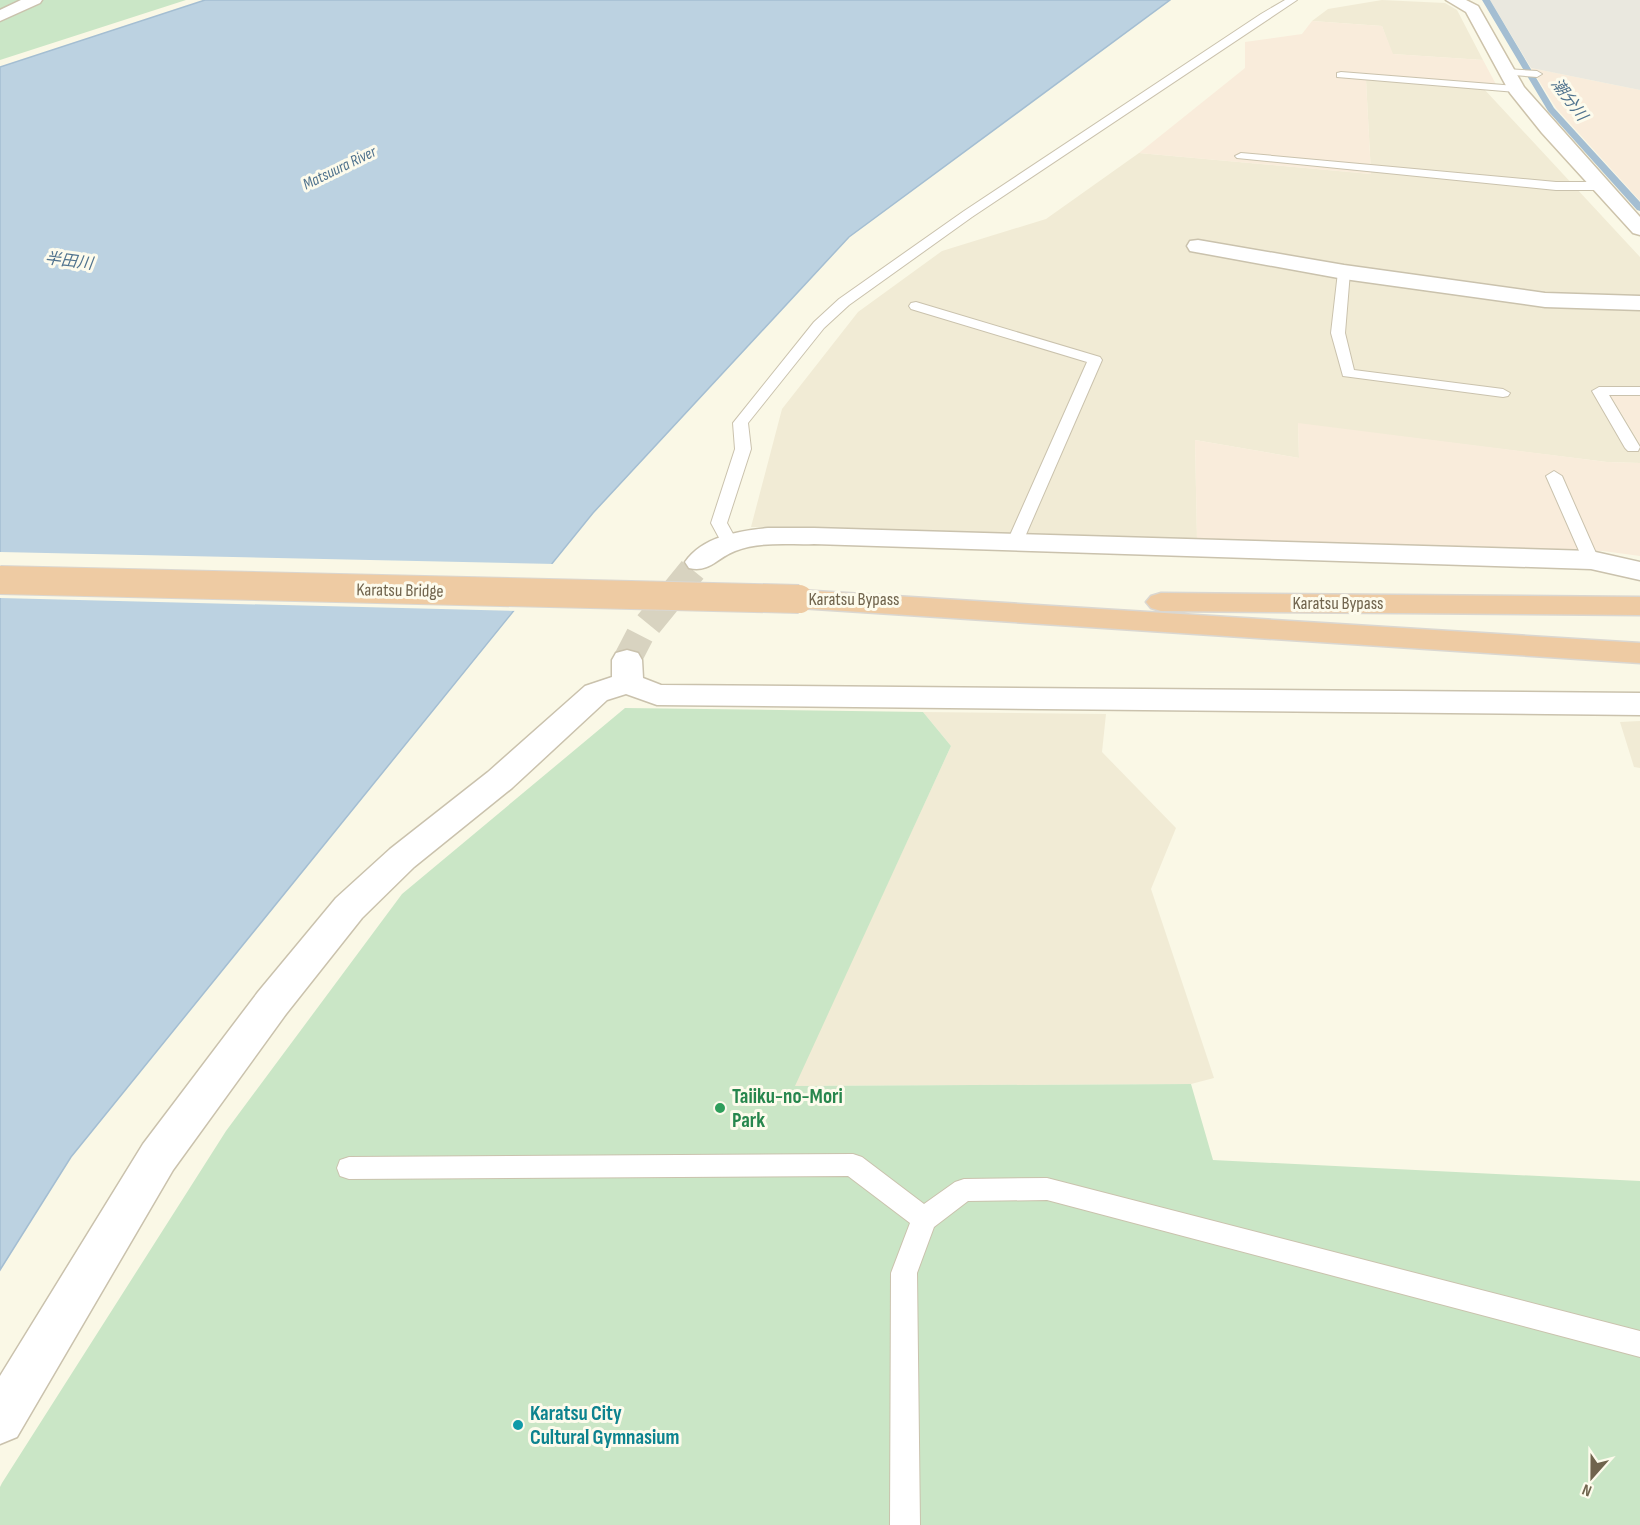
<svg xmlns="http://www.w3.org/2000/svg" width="1640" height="1525" viewBox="0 0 1640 1525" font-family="'Sofia Sans Condensed','Noto Sans JP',sans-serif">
<rect width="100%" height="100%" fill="#faf8e6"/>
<!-- residential -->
<path fill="#f1ebd5" d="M 1382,0 L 1445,3 L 1457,10 L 1483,60 L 1392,54 L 1382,26 L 1312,21 L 1328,9 Z
M 1366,80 L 1484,89 L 1640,257 L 1640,394 L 1609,393 L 1640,444 L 1640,463 L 1607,462 L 1298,424 L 1299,458 L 1195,440 L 1197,539 L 751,527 L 782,409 L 858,312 L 942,251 L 1046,219 L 1139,153 L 1371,174 Z
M 923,712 L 1106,714 L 1102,752 L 1176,828 L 1151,889 L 1214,1078 L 1191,1084 L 794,1086 L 951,746 Z
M 1640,721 L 1640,768 L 1634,767 L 1620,722 Z"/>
<!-- commercial -->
<path fill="#f9ecdb" d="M 1312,21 L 1382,26 L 1393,54 L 1483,60 L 1499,90 L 1366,80 L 1371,174 L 1139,153 L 1245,68 L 1245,42 L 1302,34 Z
M 1531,68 L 1640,90 L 1640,201 L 1556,108 Z
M 1609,393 L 1640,394 L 1640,444 Z
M 1298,423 L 1607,462 L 1640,463 L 1640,556 L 1603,551 L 1197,539 L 1195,440 L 1299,458 Z"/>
<!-- industrial -->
<path fill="#eae8df" d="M 1490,0 L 1640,0 L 1640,90 L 1531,68 Z"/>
<!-- green -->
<path fill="#cae6c6" d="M 0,0 L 186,0 L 0,60 Z
M 625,708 L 923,712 L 951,746 L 795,1086 L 1191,1084 L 1213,1160 L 1640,1181 L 1640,1525 L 0,1525 L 0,1487 L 2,1483 L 226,1131 L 402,894 Z"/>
<!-- water -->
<path fill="#bcd2e1" stroke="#a4bed2" stroke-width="1.5" d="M 205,0 L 1170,0 L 849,237 L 593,513 L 71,1157 L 0,1270 L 0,67 Z"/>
<!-- pier -->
<path fill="#faf8e6" d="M 0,552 L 555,564 L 518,611 L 0,598 Z"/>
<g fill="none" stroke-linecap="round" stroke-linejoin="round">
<!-- stream -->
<path fill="#a4bed2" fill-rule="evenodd" d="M 1482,0 L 1490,0 L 1554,108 L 1640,202 L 1640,211 L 1637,210 L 1548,111 Z"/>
<!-- street-tunnel -->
<path stroke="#d8d3c0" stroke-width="28" stroke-dasharray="28 14" stroke-linecap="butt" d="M 627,660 L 641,633 L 699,562"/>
<defs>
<path id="lane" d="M 1285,0 L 1297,0 L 972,217 L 849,305 L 824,328 L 748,423 L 751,449 L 727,523 L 738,543 L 736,547 L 724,547 L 711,523 L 735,449 L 733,423 L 814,322 L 839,299 L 964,211 L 1261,14 Z
M 1506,69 L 1537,71 L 1542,74 L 1537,77 L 1502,74 L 1501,72 Z
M 1341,72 L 1516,86 L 1521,89 L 1516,92 L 1337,77 L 1337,73 Z
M 1241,153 L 1556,182 L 1601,182 L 1607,186 L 1601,190 L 1556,190 L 1237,158 L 1235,156 Z
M 1344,268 L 1350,272 L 1345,333 L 1354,370 L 1503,389 L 1510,393 L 1508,396 L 1503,397 L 1343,376 L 1331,333 L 1338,272 Z
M 916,302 L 1100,357 L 1102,360 L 1021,546 L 1015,547 L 1007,542 L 1087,362 L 911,309 L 909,306 L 911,303 Z
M 1599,387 L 1640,387 L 1640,395 L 1609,395 L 1640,447 L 1638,451 L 1628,451 L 1625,448 L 1592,391 Z
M 1554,471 L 1562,476 L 1599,560 L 1597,564 L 1585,564 L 1583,560 L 1546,476 Z
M 853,1154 L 862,1157 L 924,1204 L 955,1182 L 964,1179 L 1047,1178 L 1640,1331 L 1640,1357 L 1047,1200 L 968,1201 L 934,1227 L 917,1273 L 920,1525 L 890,1525 L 891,1273 L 910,1223 L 848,1176 L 349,1179 L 340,1176 L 337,1168 L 340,1160 L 349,1157 Z"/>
<path id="street" d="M 21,0 L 42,0 L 40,3 L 0,21 L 0,10 Z
M 1198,240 L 1344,265 L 1545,293 L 1640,296 L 1640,310 L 1545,307 L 1344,279 L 1190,251 L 1187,246 L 1190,241 Z
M 768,528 L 814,528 L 1591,551 L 1640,562 L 1640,580 L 1591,569 L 814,544 C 789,545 759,541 735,551 C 717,558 709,573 689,568 L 685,562 C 703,536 739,531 768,528 Z
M 627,650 L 638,653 L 642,660 L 643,678 L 661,685 L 1640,693 L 1640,715 L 657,705 L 626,694 L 607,700 L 512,788 L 414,867 L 362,918 L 286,1014 L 173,1170 L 17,1437 L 0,1444 L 0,1376 L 143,1144 L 258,992 L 336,898 L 390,849 L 488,772 L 585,686 L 612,677 L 612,660 L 616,653 Z"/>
<path id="secondary" d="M 1446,0 L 1466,0 L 1478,6 L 1524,87 L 1640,217 L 1640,235 L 1633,233 L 1542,133 L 1510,93 L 1466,12 Z"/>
<path id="highway" d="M 799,590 L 1640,643 L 1640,663 L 799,608 L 789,605 L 784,599 L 789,593 Z
M 1161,593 L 1640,597 L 1640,615 L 1161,611 L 1151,608 L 1146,602 L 1151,596 Z"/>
</defs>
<!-- lane casing -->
<use href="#lane" stroke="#cac2ad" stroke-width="2"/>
<!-- street casing -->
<use href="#street" stroke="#cac2ad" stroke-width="3"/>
<!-- secondary casing -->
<use href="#secondary" stroke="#cdc3ab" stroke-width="3"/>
<!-- highway casing -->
<use href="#highway" stroke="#dad7d1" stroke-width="3"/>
<!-- lane -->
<use href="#lane" fill="#fff" fill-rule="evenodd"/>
<!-- street -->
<use href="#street" fill="#fff" fill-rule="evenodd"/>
<!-- secondary -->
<use href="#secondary" fill="#fff" fill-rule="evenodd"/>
<!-- highway -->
<use href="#highway" fill="#eecba3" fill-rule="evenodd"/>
<defs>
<path id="highway-bridge" d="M 0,580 L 799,599"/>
</defs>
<!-- highway-bridge casing -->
<use href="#highway-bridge" stroke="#dad7d1" stroke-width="30" stroke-linecap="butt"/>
<!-- highway-bridge -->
<use href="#highway-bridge" stroke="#eecba3" stroke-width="28"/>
</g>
<!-- markers -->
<circle fill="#2e9e5b" stroke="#fdfbec" stroke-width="2" cx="720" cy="1108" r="6"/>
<circle fill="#0f9aa8" stroke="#fdfbec" stroke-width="2" cx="518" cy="1425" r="6"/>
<g text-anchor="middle" stroke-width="6" stroke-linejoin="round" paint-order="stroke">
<!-- far-water labels -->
<g font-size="16" font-style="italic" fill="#50738e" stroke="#fdfbec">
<text transform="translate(1570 99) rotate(53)" y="6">潮分川</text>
<text transform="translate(339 167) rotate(-26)" y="6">Matsuura River</text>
<text transform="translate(69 260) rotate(7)" y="6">半田川</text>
</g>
<!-- street labels -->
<g font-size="18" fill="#70644d" stroke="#fdfbec">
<text transform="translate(400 590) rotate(1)" y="6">Karatsu Bridge</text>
<text x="854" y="605">Karatsu Bypass</text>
<text x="1338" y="609">Karatsu Bypass</text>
</g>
<!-- near-leisure labels -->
<g font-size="21" font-weight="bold" fill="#27864d" stroke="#fdfbec" text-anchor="start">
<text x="732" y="1103">Taiiku-no-Mori<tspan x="732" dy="24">Park</tspan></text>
</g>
<!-- near-culture labels -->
<g font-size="21" font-weight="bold" fill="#0d838f" stroke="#fdfbec" text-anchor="start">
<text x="530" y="1420">Karatsu City<tspan x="530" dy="24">Cultural Gymnasium</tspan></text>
</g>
</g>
<!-- north arrow -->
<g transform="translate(1592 1477) rotate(201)" stroke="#fdfbec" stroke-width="4.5" paint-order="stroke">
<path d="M0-4.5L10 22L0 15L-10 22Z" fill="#70644d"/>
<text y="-9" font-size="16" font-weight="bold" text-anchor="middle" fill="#70644d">N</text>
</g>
</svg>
